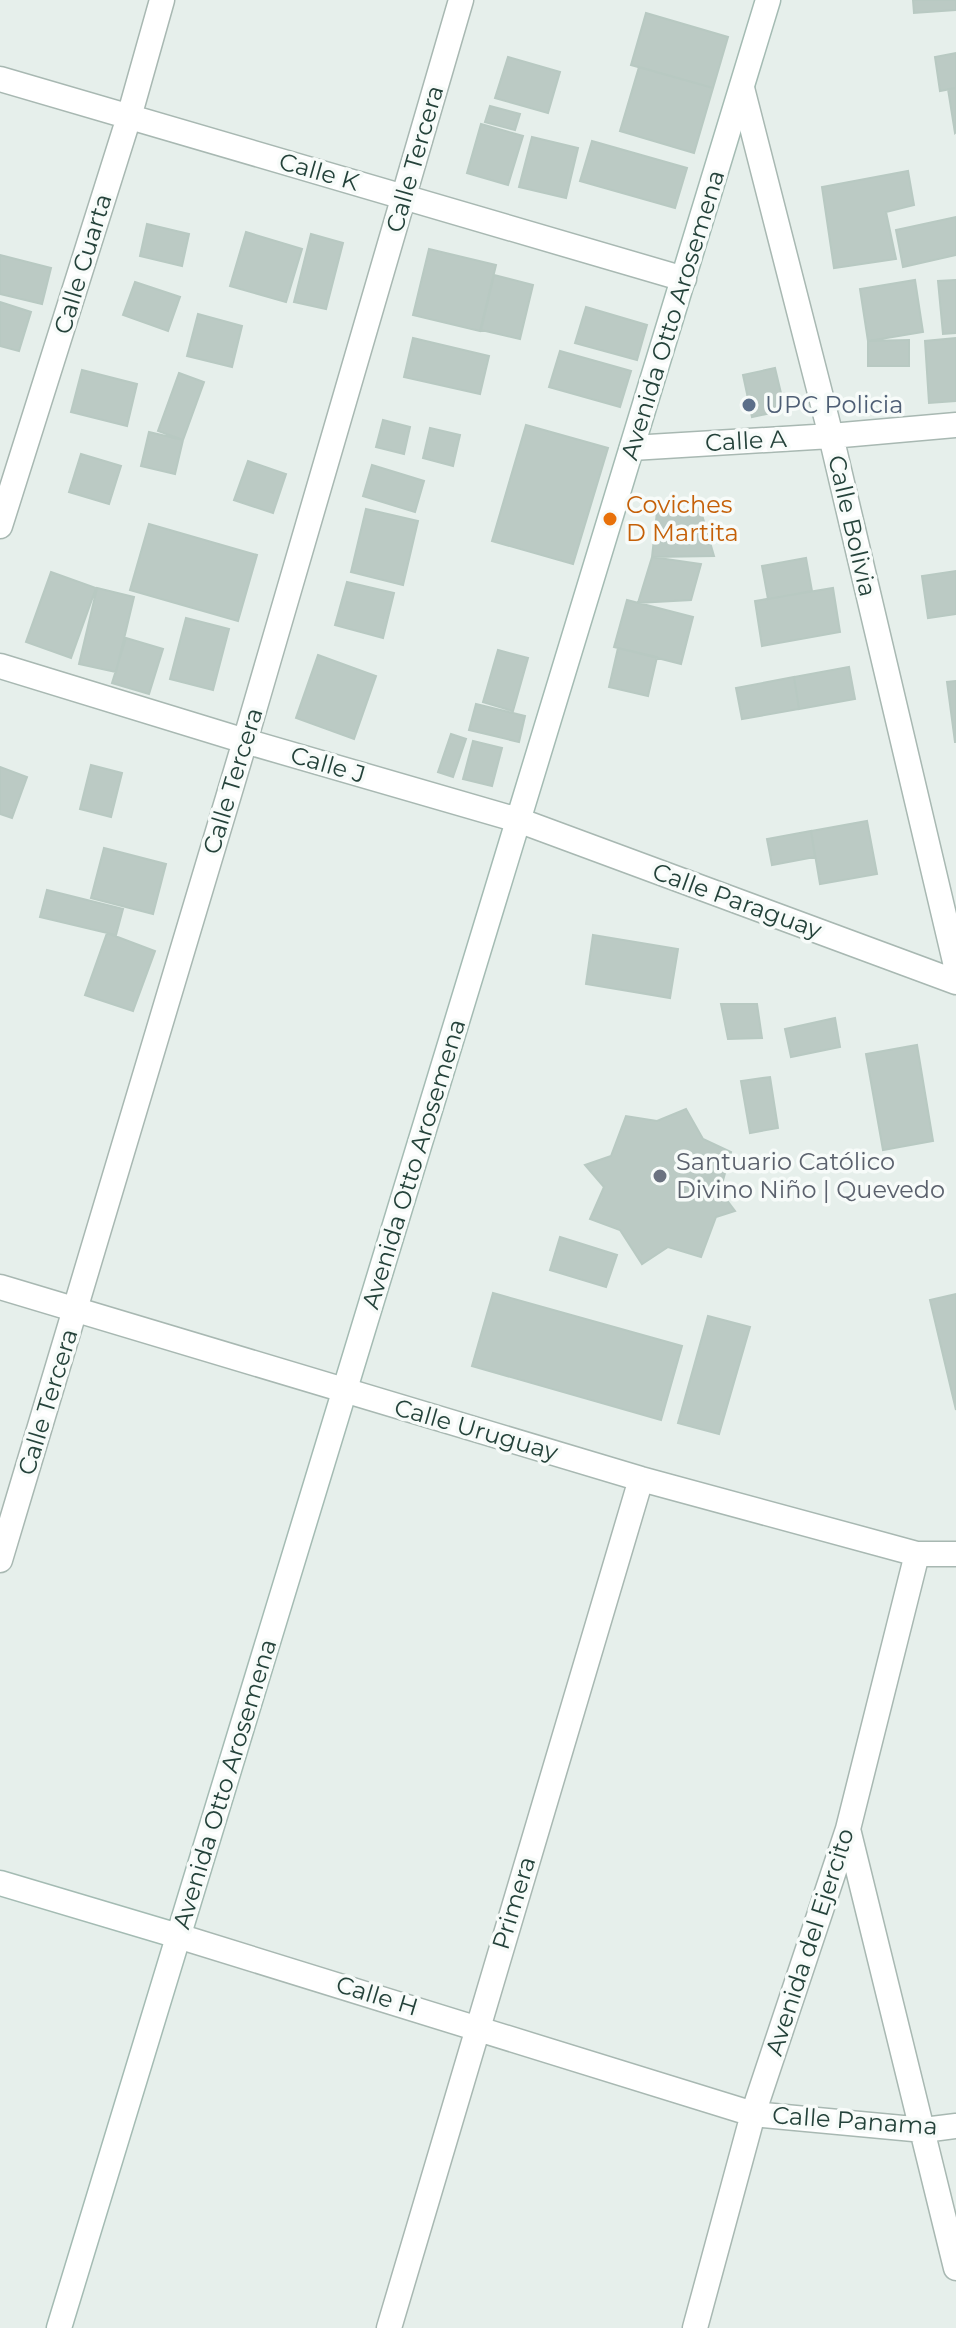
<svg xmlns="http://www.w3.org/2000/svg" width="956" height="2328" viewBox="0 0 956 2328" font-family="Montserrat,sans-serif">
<rect width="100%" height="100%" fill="#e6efeb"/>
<!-- building -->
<path fill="#bbcac4" stroke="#b8c9c2" stroke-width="2" d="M 913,0 L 956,0 L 956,10 L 914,13 Z
M 646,13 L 728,37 L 713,88 L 631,65 Z
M 956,53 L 956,88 L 940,91 L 935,57 Z
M 508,57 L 560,72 L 548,113 L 495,98 Z
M 639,67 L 713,88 L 694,153 L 620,131 Z
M 956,88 L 956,132 L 955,133 L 948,89 Z
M 490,106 L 520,114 L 515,130 L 485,122 Z
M 481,124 L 523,136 L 508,185 L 467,173 Z
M 532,137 L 578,148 L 566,198 L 519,187 Z
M 592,141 L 687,168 L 675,208 L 580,181 Z
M 908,171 L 914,205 L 886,212 L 896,259 L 834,268 L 822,187 Z
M 956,217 L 956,255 L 903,267 L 896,230 Z
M 147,224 L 189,234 L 182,266 L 140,256 Z
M 246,232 L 302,249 L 286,302 L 230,286 Z
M 311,234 L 343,243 L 326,309 L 294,302 Z
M 429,249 L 496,265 L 480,331 L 413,315 Z
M 0,255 L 51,268 L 42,304 L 0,294 Z
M 494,275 L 533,285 L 520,339 L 481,330 Z
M 915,280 L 923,332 L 868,341 L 860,289 Z
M 956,280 L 956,333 L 943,334 L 938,281 Z
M 135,282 L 180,297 L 168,331 L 123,315 Z
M 0,302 L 31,312 L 19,351 L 0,346 Z
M 586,307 L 647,325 L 637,360 L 575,343 Z
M 198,314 L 242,326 L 232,367 L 187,356 Z
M 413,338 L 489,356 L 480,394 L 404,377 Z
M 956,338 L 956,401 L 929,403 L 925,341 Z
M 909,340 L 909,366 L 868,366 L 868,341 Z
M 560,351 L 631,371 L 620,407 L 549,387 Z
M 775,368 L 785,410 L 752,417 L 743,375 Z
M 82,370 L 137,384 L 127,426 L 71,412 Z
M 179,373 L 204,382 L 183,440 L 158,431 Z
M 383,420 L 410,427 L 404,454 L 376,447 Z
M 526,425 L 608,448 L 573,564 L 492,541 Z
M 430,428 L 460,435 L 453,466 L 423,458 Z
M 149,432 L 183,440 L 175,474 L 141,466 Z
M 81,454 L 121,466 L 109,504 L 69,492 Z
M 248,461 L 286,474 L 273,513 L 234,500 Z
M 372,465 L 424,481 L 415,512 L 363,496 Z
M 700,508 L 714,556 L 652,557 L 657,512 Z
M 366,509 L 418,521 L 403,585 L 351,572 Z
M 149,524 L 257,555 L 238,621 L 130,590 Z
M 652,557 L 701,564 L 691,600 L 638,603 Z
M 806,558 L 812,591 L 768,599 L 762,566 Z
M 956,571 L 956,614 L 928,618 L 922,576 Z
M 51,572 L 96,588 L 71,658 L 26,642 Z
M 347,582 L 394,593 L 383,638 L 335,625 Z
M 97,588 L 134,597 L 116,672 L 79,664 Z
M 833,588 L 840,632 L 762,646 L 755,601 Z
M 627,600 L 693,617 L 681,664 L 614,647 Z
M 186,618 L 229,629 L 213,690 L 170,679 Z
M 126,638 L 163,649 L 149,694 L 112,683 Z
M 618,648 L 657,657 L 648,696 L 609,687 Z
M 498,650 L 528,658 L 513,711 L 483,702 Z
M 318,655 L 376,676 L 354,739 L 296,718 Z
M 849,667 L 855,699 L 799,709 L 794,677 Z
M 794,677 L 799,709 L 742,719 L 736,688 Z
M 956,681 L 956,742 L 955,742 L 947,682 Z
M 476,704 L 525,716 L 519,742 L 469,730 Z
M 451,734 L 466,739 L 453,777 L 438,772 Z
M 473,741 L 502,748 L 492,786 L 463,779 Z
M 91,765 L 122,773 L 111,817 L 80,809 Z
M 0,767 L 27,777 L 12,818 L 0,814 Z
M 867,821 L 877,874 L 820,884 L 811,831 Z
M 811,831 L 815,857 L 772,865 L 767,839 Z
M 104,848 L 166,864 L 153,914 L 91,898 Z
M 47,890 L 123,909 L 116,935 L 40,917 Z
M 107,933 L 155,951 L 133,1011 L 85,995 Z
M 593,935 L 678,949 L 670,998 L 586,984 Z
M 721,1004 L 757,1004 L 762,1038 L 728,1039 Z
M 835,1018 L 840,1047 L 791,1057 L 785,1029 Z
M 917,1045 L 933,1141 L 883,1150 L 866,1054 Z
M 770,1077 L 778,1128 L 750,1133 L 741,1081 Z
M 686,1109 L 703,1139 L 731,1152 L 720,1191 L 735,1211 L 716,1217 L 701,1257 L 668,1247 L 642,1264 L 620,1230 L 590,1219 L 604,1187 L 585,1165 L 611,1156 L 626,1116 L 657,1121 Z
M 560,1237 L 617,1255 L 606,1287 L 550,1270 Z
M 493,1293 L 682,1346 L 661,1420 L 472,1366 Z
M 956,1294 L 956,1410 L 930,1300 Z
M 708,1316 L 750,1327 L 719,1434 L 678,1423 Z"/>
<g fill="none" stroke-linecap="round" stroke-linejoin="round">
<defs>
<path id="street" d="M 0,79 L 684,279
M 742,88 L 831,436 L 956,966
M 632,448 L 831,436 L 956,425
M 0,526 L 129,117 L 162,0
M 0,666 L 245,741 L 518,820 L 956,982
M 0,1287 L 641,1479 L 917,1554 L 956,1554
M 0,1560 L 245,741 L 461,0
M 848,1829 L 956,2268
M 178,1936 L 753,2114 L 924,2130 L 956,2126
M 389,2328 L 641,1479
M 695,2328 L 753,2114 L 848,1829 L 917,1554"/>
<path id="secondary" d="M 0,1883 L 178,1936
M 59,2328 L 768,0"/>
</defs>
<!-- street casing -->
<use href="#street" stroke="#a8b8b2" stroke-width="27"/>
<!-- secondary casing -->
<use href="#secondary" stroke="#a4bbb3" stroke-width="27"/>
<!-- street -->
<use href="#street" stroke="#fff" stroke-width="24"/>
<!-- secondary -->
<use href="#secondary" stroke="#fff" stroke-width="24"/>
</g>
<!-- markers -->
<circle fill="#5c6f8a" stroke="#f7fbf9" stroke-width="3" cx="749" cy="405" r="8"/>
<circle fill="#e8710a" stroke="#f7fbf9" stroke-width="3" cx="610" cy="519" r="8"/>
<circle fill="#6b7280" stroke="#f7fbf9" stroke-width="3" cx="660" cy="1176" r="8"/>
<g text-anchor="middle" stroke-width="7" stroke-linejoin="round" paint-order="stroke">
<!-- street labels -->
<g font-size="24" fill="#24423a" stroke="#f7fbf9">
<text transform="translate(415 159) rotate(-74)" y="8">Calle Tercera</text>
<text transform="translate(319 172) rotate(16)" y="8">Calle K</text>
<text transform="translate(83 264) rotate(-73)" y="8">Calle Cuarta</text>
<text transform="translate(673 315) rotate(-73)" y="8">Avenida Otto Arosemena</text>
<text transform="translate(746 441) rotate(-3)" y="8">Calle A</text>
<text transform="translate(852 526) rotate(77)" y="8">Calle Bolivia</text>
<text transform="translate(328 765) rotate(16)" y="8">Calle J</text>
<text transform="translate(233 781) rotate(-73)" y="8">Calle Tercera</text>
<text transform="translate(737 901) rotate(20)" y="8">Calle Paraguay</text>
<text transform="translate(414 1164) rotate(-73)" y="8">Avenida Otto Arosemena</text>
<text transform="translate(48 1402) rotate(-73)" y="8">Calle Tercera</text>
<text transform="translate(476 1430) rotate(16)" y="8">Calle Uruguay</text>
<text transform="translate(225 1784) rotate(-73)" y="8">Avenida Otto Arosemena</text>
<text transform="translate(514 1903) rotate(-73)" y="8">Primera</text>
<text transform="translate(810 1942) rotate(-72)" y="8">Avenida del Ejercito</text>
<text transform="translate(377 1996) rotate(17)" y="8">Calle H</text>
<text transform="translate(855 2121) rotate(4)" y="8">Calle Panama</text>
</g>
<!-- service labels -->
<g font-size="24" fill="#4e5e75" stroke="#f7fbf9" text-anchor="start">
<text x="765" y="413">UPC Policia</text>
</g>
<!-- food labels -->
<g font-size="24" fill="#c56008" stroke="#f7fbf9" text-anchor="start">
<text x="626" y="513">Coviches<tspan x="626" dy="28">D Martita</tspan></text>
</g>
<!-- worship labels -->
<g font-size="24" fill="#5b616d" stroke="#f7fbf9" text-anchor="start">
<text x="676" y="1170">Santuario Católico<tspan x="676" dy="28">Divino Niño | Quevedo</tspan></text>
</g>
</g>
</svg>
